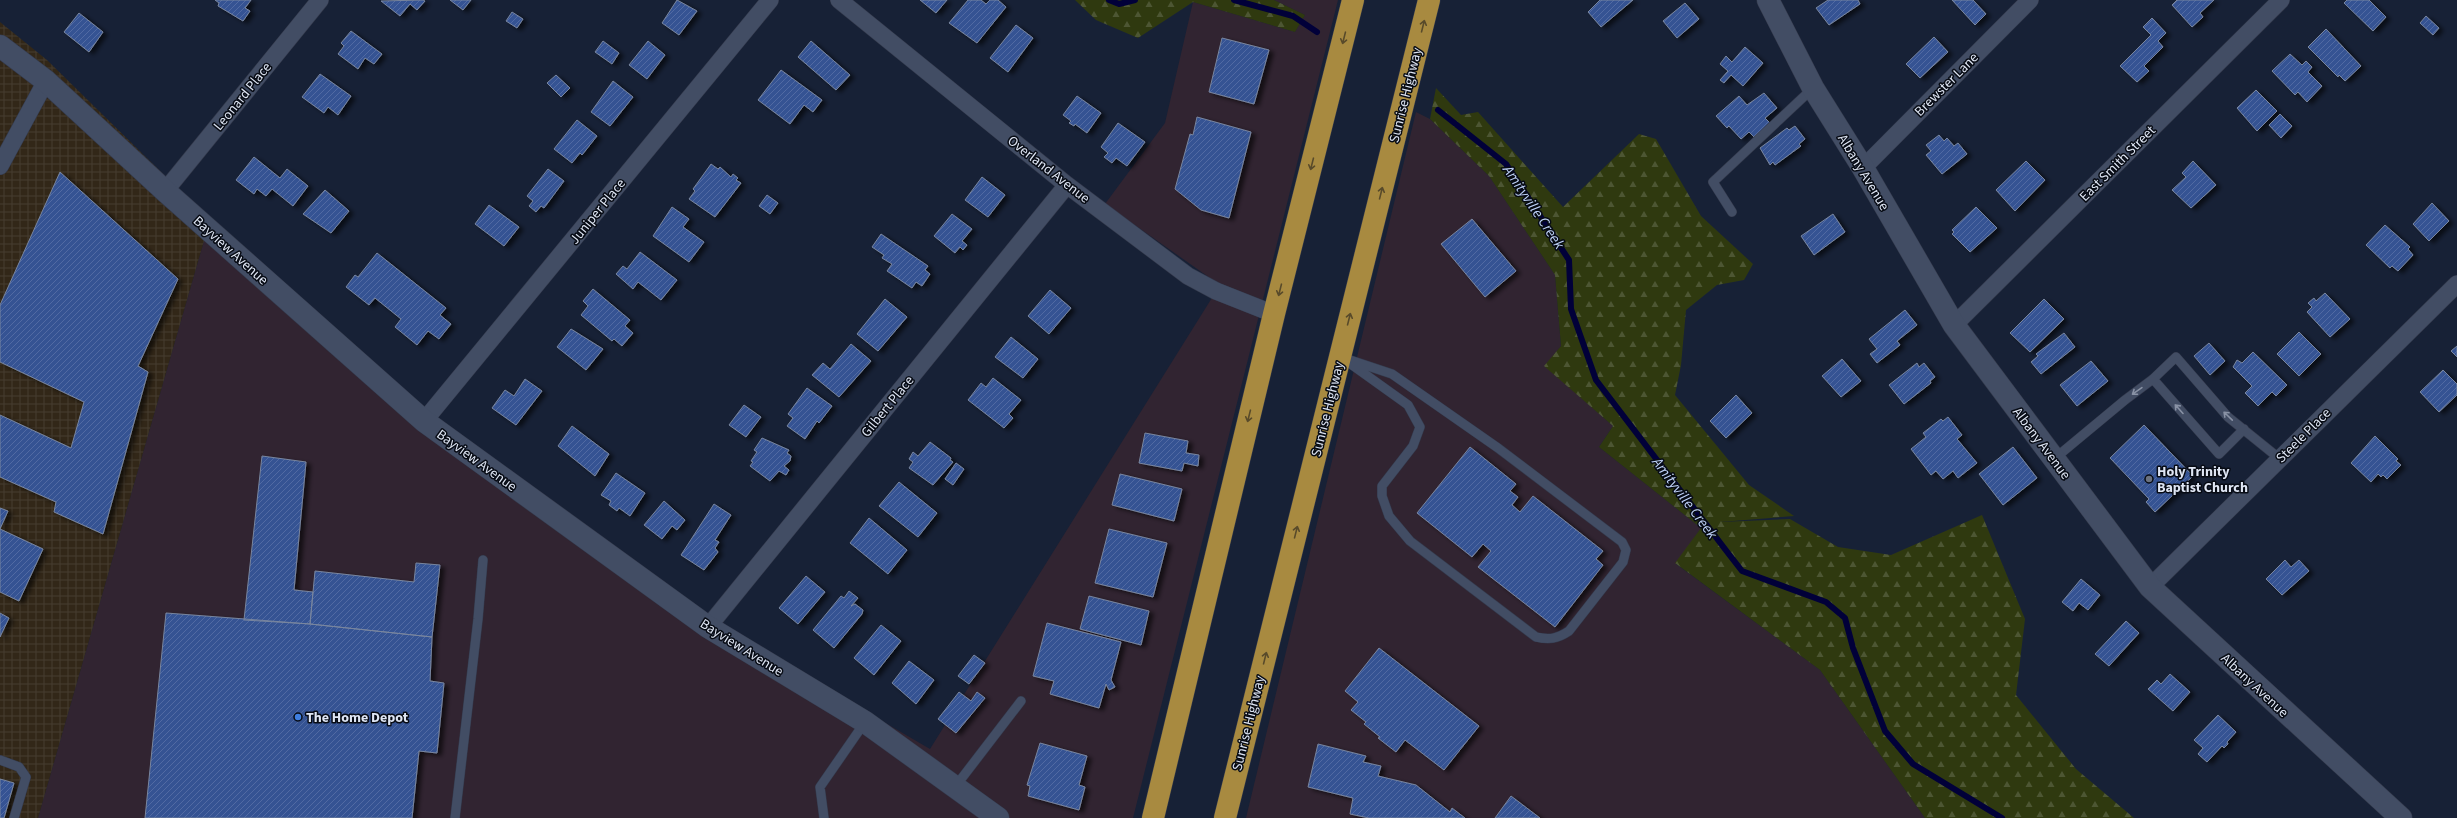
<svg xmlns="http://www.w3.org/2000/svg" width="2457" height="818" viewBox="0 0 2457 818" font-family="'Source Sans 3',sans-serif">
<defs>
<pattern id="industrial-grid" width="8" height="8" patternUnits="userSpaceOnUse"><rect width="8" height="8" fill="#322718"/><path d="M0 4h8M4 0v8" fill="none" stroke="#463c2f"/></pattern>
<pattern id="forest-firs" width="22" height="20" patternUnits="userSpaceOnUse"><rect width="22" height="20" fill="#2f390f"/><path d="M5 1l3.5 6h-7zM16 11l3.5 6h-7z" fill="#4d5633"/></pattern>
<pattern id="building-hatch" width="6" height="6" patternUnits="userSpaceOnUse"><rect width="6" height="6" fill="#345293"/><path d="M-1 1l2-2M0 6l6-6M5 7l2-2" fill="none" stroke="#516ba3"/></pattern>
<filter id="shadow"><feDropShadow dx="4.5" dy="2.5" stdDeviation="2" flood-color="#0009"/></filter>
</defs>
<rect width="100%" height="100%" fill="#172136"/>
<!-- commercial -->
<path fill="#312431" d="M 1274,0 L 1338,0 L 1133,818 L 38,818 L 210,220 L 414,405 L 719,626 L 930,749 L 1220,285 L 1105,204 L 1165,123 L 1193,2 L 1295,32 L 1305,15 Z
M 1416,112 L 1430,119 L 1489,176 L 1555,275 L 1561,346 L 1545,366 L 1613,426 L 1599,447 L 1701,528 L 1676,564 L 1820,670 L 1925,818 L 1246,818 Z"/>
<!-- industrial -->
<path fill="url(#industrial-grid)" d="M 0,22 L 47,60 L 210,220 L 38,818 L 0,818 Z"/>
<!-- forest -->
<path fill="url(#forest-firs)" d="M 1075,0 L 1274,0 L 1305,15 L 1295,32 L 1193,2 L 1138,38 L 1096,20 Z
M 1436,88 L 1461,115 L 1478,112 L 1563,207 L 1639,134 L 1656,139 L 1701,216 L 1753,264 L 1744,280 L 1717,285 L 1686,310 L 1681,365 L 1675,395 L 1749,485 L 1794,516 L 1720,522 L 1790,519 L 1838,547 L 1891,555 L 1982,515 L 2025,619 L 2016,695 L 2076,769 L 2134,818 L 1925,818 L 1820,670 L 1675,563 L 1701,528 L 1599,447 L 1613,426 L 1544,366 L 1561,346 L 1555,275 L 1489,176 L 1430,119 Z"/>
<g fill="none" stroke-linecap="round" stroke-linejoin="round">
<!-- stream -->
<path stroke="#010039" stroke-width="6" d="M 1109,0 L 1119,4 L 1135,0
M 1234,0 L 1293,16 L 1317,32
M 1438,110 L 1506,164 L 1569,260 L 1571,309 L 1596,380 L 1728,553 L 1742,571 L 1826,602 L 1845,618 L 1853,648 L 1885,731 L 1913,764 L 2002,818"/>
</g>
<!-- building -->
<path fill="url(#building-hatch)" stroke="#79869f" filter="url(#shadow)" d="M 215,0 L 251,0 L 245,8 L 250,11 L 243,21 L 218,6 L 219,3 Z
M 423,0 L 425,1 L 417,10 L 410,4 L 400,16 L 381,1 Z
M 450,0 L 471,0 L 463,10 Z
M 677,0 L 697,11 L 679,35 L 662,23 Z
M 920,0 L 947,0 L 936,13 Z
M 968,0 L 981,0 L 986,4 L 990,0 L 998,0 L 1006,7 L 977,43 L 949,23 Z
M 1600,0 L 1633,0 L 1601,27 L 1588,12 Z
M 1828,0 L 1858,0 L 1860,4 L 1829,25 L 1816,8 Z
M 1952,0 L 1973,0 L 1986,14 L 1975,25 Z
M 2177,0 L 2214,0 L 2200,13 L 2203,17 L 2192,27 L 2172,5 Z
M 2347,0 L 2369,0 L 2386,17 L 2373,31 L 2344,3 Z
M 1685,3 L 1699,19 L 1677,38 L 1663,21 Z
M 512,12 L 523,19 L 517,28 L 506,21 Z
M 79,13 L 103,32 L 89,52 L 64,32 Z
M 2426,16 L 2439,28 L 2433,35 L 2420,23 Z
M 2152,18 L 2166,33 L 2158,41 L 2163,47 L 2144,66 L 2149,71 L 2137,82 L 2120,66 L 2151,35 L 2143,27 Z
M 1016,25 L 1033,38 L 1008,72 L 990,58 Z
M 2326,29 L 2361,66 L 2345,81 L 2339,75 L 2338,77 L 2308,47 Z
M 351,31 L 382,54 L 374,64 L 365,58 L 358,69 L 338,54 L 344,46 L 341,43 Z
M 1934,37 L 1948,52 L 1920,78 L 1906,64 Z
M 1222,38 L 1269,50 L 1254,104 L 1209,92 Z
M 603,41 L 619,53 L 612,64 L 595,52 Z
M 648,41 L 665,55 L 647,79 L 629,65 Z
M 811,41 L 850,75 L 836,90 L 798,57 Z
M 1745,47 L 1763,63 L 1743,86 L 1731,75 L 1724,83 L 1720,80 L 1728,71 L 1720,64 L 1726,56 L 1732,62 Z
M 2290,54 L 2302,65 L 2306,61 L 2312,67 L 2308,72 L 2322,86 L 2307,102 L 2298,92 L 2295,95 L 2272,71 Z
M 781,70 L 822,100 L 813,112 L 804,105 L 790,124 L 758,100 Z
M 320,74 L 351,96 L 338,115 L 328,107 L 324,113 L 302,97 Z
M 556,75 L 570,88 L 561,97 L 547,83 Z
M 613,81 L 633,97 L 610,126 L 591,112 Z
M 2256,90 L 2277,111 L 2257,131 L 2237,108 Z
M 1764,93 L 1777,108 L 1765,118 L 1770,123 L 1754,137 L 1749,132 L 1741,139 L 1729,126 L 1727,128 L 1716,116 L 1739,96 L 1747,105 Z
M 1077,96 L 1101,113 L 1087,133 L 1075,124 L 1074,126 L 1069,123 L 1071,121 L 1063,115 Z
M 2280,114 L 2292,126 L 2281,138 L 2269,125 Z
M 1197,117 L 1251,132 L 1229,218 L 1201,210 L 1175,189 L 1190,134 L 1193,135 Z
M 577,120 L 597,136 L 582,155 L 580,153 L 572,163 L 554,149 Z
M 1118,123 L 1145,142 L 1127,166 L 1116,158 L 1112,163 L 1104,157 L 1108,153 L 1101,147 Z
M 1795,126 L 1805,139 L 1799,144 L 1801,146 L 1775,165 L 1773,162 L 1770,165 L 1760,148 L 1787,128 L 1789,130 Z
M 1939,135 L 1944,141 L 1947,138 L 1954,146 L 1958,143 L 1967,154 L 1942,174 L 1926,155 L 1931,151 L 1926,145 Z
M 254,157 L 280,178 L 287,169 L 308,186 L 293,206 L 272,189 L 266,196 L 257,189 L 254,194 L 236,180 Z
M 2026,161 L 2045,180 L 2015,211 L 1996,190 Z
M 2193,161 L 2216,185 L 2191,208 L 2172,190 L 2186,177 L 2182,173 Z
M 711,164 L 718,169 L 720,167 L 731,177 L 733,174 L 738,178 L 736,180 L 741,183 L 715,217 L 689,199 L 695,191 L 693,189 Z
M 548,169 L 564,181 L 544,208 L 541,206 L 536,212 L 529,206 L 533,201 L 527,196 Z
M 60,172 L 178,279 L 138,366 L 148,372 L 103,534 L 54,512 L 56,502 L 0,477 L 0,415 L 71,448 L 84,402 L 0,362 L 0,305 Z
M 982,177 L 1005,195 L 988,217 L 965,200 Z
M 325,190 L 349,211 L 331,233 L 303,214 Z
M 767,195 L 778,203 L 770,214 L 759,206 Z
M 2432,203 L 2449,221 L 2429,241 L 2413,224 Z
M 489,205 L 519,227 L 504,246 L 475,224 Z
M 672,207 L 689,219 L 683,227 L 704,242 L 689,262 L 653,236 Z
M 1976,207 L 1997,228 L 1970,252 L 1952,234 L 1954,232 L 1952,230 Z
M 952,214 L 972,229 L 962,241 L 967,245 L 963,250 L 960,247 L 955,253 L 934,236 Z
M 1833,214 L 1845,232 L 1814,255 L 1801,236 Z
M 1472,219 L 1516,271 L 1485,297 L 1441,244 Z
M 2385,225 L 2410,247 L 2408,249 L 2413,255 L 2398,271 L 2392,266 L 2390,268 L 2366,245 Z
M 881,234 L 928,266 L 925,270 L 930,274 L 922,286 L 916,282 L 912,288 L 887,271 L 892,264 L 882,258 L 884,255 L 872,247 Z
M 640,252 L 677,280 L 661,300 L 638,282 L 633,289 L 616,274 L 623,266 L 627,269 Z
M 377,253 L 446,308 L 440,315 L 451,324 L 439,339 L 428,331 L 417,345 L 395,327 L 401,319 L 375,298 L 369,305 L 346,287 L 355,275 L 358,277 Z
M 593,289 L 630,320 L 625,326 L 633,333 L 622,346 L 614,339 L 612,341 L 581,315 L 588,306 L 583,301 Z
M 1050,290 L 1071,308 L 1049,334 L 1028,316 Z
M 2325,293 L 2350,319 L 2330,337 L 2307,312 L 2312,307 L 2308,303 L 2314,298 L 2316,301 Z
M 885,299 L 907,317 L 878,351 L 857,334 Z
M 2044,299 L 2064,319 L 2030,352 L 2010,333 Z
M 1905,310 L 1917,325 L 1897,341 L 1900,345 L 1877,363 L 1870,354 L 1877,349 L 1869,339 Z
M 571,329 L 603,349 L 586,370 L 557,347 Z
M 2299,332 L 2321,354 L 2299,376 L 2277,354 Z
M 2064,333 L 2075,347 L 2041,374 L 2031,362 L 2038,356 L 2036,354 Z
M 1011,337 L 1038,359 L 1023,378 L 995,357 Z
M 2209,343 L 2225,361 L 2210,375 L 2194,356 Z
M 851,344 L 871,361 L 839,397 L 812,375 L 823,363 L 830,369 Z
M 2457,346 L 2457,357 L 2451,351 Z
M 2253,352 L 2287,385 L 2276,396 L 2272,392 L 2258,406 L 2245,393 L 2252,386 L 2233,367 L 2237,360 L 2242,363 Z
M 1842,359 L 1861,381 L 1841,397 L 1822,376 Z
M 2091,361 L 2108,381 L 2077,406 L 2060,385 Z
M 1917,363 L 1919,367 L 1924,363 L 1935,377 L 1930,381 L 1931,383 L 1904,404 L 1889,385 Z
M 2443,370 L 2457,384 L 2457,395 L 2439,412 L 2420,392 Z
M 993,378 L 1021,400 L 1009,414 L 1013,418 L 1004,428 L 968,400 L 981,383 L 986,387 Z
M 525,379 L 542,391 L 516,425 L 492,408 L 505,390 L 514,396 Z
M 807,388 L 832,406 L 819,423 L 817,421 L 805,439 L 787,426 L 793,418 L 788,414 Z
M 1736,395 L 1752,413 L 1726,438 L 1710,421 Z
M 744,405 L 761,417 L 746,437 L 729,425 Z
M 1948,417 L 1962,435 L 1957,439 L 1977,463 L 1958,478 L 1953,471 L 1943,479 L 1936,471 L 1931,475 L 1911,449 L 1926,437 L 1923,433 L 1941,419 L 1943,421 Z
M 2144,425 L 2193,476 L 2155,512 L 2146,502 L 2149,499 L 2110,458 Z
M 572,426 L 609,454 L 595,476 L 558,446 Z
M 1145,433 L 1188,441 L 1186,453 L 1199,455 L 1198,466 L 1184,463 L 1182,471 L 1139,463 Z
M 2375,436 L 2398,459 L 2396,461 L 2401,465 L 2387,479 L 2383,475 L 2381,477 L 2378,474 L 2371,482 L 2351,463 Z
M 762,438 L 789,450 L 787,453 L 791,456 L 790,461 L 784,466 L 789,470 L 786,475 L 779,471 L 770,481 L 750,466 L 753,462 L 751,461 L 757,452 L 754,450 Z
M 930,442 L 951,458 L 950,460 L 953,462 L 933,485 L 909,468 L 913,462 L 909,459 L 913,452 L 918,456 Z
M 1470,447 L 1516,484 L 1510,491 L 1518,497 L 1512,505 L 1520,512 L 1533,496 L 1603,551 L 1596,559 L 1603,565 L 1555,627 L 1478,567 L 1491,551 L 1483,544 L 1472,557 L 1417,513 Z
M 2013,447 L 2037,478 L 2003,505 L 1979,474 Z
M 262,456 L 306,462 L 294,590 L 313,592 L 310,624 L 244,620 Z
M 956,463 L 964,469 L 953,485 L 945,479 Z
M 616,473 L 645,493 L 630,516 L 619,508 L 617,511 L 609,505 L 611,501 L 601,495 Z
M 1120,474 L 1182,489 L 1174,521 L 1112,505 Z
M 899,482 L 937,513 L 918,537 L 879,506 Z
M 664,501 L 685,520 L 677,530 L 672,526 L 662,539 L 644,525 Z
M 714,504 L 731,515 L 715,540 L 719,542 L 715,548 L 718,552 L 704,570 L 681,555 Z
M 0,508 L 8,511 L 0,529 Z
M 869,518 L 907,550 L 888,574 L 850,543 Z
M 0,529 L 43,549 L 19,601 L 0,592 Z
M 1109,529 L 1167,543 L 1153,597 L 1095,583 Z
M 2285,560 L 2291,567 L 2299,560 L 2309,571 L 2282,595 L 2266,579 Z
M 416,563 L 440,565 L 432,637 L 310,624 L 315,571 L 414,582 Z
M 806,576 L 825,592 L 798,624 L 779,608 Z
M 2081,579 L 2100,595 L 2088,610 L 2079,603 L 2073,611 L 2062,602 Z
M 849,591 L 858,598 L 851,606 L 855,604 L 863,610 L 862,614 L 834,648 L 813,630 L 841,596 L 844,598 Z
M 1089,596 L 1149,611 L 1141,645 L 1080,629 Z
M 0,613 L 9,618 L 0,637 Z
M 166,613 L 310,624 L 432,637 L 430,681 L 444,683 L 437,753 L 419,751 L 412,818 L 145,818 Z
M 2126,621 L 2139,633 L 2109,666 L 2095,654 Z
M 1047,623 L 1121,642 L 1111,680 L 1115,687 L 1109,690 L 1106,684 L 1099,708 L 1050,694 L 1054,681 L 1033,676 Z
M 881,625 L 901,641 L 874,675 L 854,658 Z
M 1379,648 L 1479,726 L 1444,770 L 1405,740 L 1396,752 L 1378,738 L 1380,737 L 1364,724 L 1366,722 L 1351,710 L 1358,702 L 1345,691 Z
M 974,655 L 985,663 L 969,684 L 958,676 Z
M 909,661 L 934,680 L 916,704 L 892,683 Z
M 2170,674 L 2190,692 L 2173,711 L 2148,689 L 2157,680 L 2161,684 Z
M 959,692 L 971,701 L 977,692 L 985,698 L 956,733 L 938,719 Z
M 2218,715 L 2236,732 L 2227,742 L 2228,744 L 2224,748 L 2222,746 L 2207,762 L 2198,754 L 2203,748 L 2194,740 Z
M 1040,743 L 1087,756 L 1079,785 L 1085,787 L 1079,810 L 1028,796 L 1030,786 L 1027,785 Z
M 1318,744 L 1366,756 L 1363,762 L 1381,766 L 1378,776 L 1416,785 L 1450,812 L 1452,808 L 1465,818 L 1369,818 L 1350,814 L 1353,798 L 1308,787 Z
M 0,779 L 14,783 L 4,818 L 0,818 Z
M 1511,796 L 1540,818 L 1495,818 Z"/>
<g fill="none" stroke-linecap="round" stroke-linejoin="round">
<defs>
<path id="lane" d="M 1732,212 L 1713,182 L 1813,88
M 1341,357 L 1392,374 L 1498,448 L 1622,542 L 1626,550 L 1623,562 L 1569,631 C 1557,639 1549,640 1536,637 L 1410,541 L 1389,516 L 1382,496 L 1382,486 L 1413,446 L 1420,427 L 1408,405 Z
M 2153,379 L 2219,454 L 2244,429
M 2054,459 L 2125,400 L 2153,379 L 2176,357 L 2228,417 L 2280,459
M 0,760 L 19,767 L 26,777 L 14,818
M 955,787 L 1021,701
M 455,818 L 478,619 L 483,560
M 824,818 L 820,787 L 865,722"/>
<path id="street" d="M 839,0 L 1067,185 L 1188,276 L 1216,291 L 1274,314
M 0,166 L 46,81
M 1863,168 L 2030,0
M 165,191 L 320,0
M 1954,325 L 2281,0
M 424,421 L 770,0
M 2150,587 L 2457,284
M 708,627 L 1067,185"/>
<path id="secondary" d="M 1768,0 L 1813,88 L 1863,168 L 1954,325 L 2150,587 L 2401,818
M 0,46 L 46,81 L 165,191 L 424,421 L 708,627 L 865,722 L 998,818"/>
<path id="highway" d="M 1153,818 L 1274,314 L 1353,0
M 1225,818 L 1429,0"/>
</defs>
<!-- lane casing -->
<use href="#lane" stroke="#343a4c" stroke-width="10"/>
<!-- street casing -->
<use href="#street" stroke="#343a4c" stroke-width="18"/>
<!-- secondary casing -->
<use href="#secondary" stroke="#343a4c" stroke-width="23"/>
<!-- highway casing -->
<use href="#highway" stroke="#343a4c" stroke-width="23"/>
<!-- lane -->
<use href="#lane" stroke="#424d64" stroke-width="9"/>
<!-- street -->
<use href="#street" stroke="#424d64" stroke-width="17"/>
<!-- secondary -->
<use href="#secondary" stroke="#424d64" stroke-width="22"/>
<!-- highway -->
<use href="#highway" stroke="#a88a40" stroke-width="22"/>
</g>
<!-- one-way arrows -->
<defs><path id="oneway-shaft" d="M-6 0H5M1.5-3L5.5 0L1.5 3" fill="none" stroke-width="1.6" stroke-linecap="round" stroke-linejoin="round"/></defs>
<g stroke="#584a2a">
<use href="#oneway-shaft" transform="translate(1423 26) rotate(-76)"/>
<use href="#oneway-shaft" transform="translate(1344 38) rotate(104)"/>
<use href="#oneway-shaft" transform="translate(1312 164) rotate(104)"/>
<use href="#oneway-shaft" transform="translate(1381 193) rotate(-76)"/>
<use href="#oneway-shaft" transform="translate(1280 290) rotate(104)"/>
<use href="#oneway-shaft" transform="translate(1349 319) rotate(-76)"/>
<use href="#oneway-shaft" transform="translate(1249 416) rotate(104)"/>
<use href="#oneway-shaft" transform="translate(1296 532) rotate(-76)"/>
<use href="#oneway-shaft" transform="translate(1265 658) rotate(-76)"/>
</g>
<g stroke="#8992a5">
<use href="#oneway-shaft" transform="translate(2137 391) rotate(145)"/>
<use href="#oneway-shaft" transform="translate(2179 409) rotate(-132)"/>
<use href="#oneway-shaft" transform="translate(2228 416) rotate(-136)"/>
</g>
<!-- markers -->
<circle fill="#6b7280" stroke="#070b14" stroke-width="1.5" cx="2149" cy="479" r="4"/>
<circle fill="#3f7fe0" stroke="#070b14" stroke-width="1.5" cx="298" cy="717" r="4"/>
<g text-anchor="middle" stroke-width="3" stroke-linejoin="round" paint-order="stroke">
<!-- street labels -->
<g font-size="14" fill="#dfe6f4" stroke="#070b14">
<text transform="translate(1946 84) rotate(-45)" y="5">Brewster Lane</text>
<text transform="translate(1405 95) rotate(-76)" y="5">Sunrise Highway</text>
<text transform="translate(242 96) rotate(-51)" y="5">Leonard Place</text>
<text transform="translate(2117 163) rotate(-45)" y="5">East Smith Street</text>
<text transform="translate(1049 169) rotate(38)" y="5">Overland Avenue</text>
<text transform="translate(1864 172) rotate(59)" y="5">Albany Avenue</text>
<text transform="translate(597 211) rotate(-51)" y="5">Juniper Place</text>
<text transform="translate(231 250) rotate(42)" y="5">Bayview Avenue</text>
<text transform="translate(887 406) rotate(-51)" y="5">Gilbert Place</text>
<text transform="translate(1327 409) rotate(-76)" y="5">Sunrise Highway</text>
<text transform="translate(2303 435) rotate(-45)" y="5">Steele Place</text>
<text transform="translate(2042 443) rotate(53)" y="5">Albany Avenue</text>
<text transform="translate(477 460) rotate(36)" y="5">Bayview Avenue</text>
<text transform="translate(742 647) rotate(32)" y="5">Bayview Avenue</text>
<text transform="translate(2255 685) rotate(43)" y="5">Albany Avenue</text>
<text transform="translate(1248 723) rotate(-76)" y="5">Sunrise Highway</text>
</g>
<!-- poi labels -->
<g font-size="14" font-weight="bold" fill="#dfe6f4" stroke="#070b14" text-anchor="start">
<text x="2157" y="476">Holy Trinity<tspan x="2157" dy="16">Baptist Church</tspan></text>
<text x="306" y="722">The Home Depot</text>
</g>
<!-- water labels -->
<g font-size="15" font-style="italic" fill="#bed1f7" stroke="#070b14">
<text transform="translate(1534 207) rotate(56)" y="5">Amityville Creek</text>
<text transform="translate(1685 498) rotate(53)" y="5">Amityville Creek</text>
</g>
</g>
</svg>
